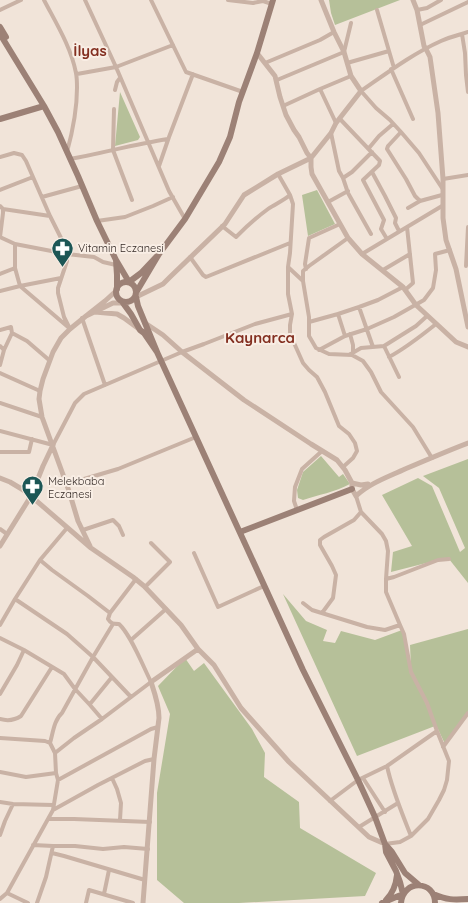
<svg xmlns="http://www.w3.org/2000/svg" width="468" height="903" viewBox="0 0 468 903" font-family="Quicksand,sans-serif">
<rect width="100%" height="100%" fill="#f1e4d9"/>
<!-- green -->
<path fill="#b6c099" d="M 329,0 L 400,0 L 335,25 L 331,13 Z
M 120,92 L 140,137 L 138,140 L 115,146 Z
M 317,190 L 335,224 L 308,236 L 302,195 Z
M 321,456 L 339,477 L 343,474 L 350,484 C 335,492 318,495 303,500 L 298,498 L 297,490 L 303,472 Z
M 468,459 L 468,583 L 449,559 L 438,560 L 391,572 L 393,552 L 412,546 L 382,495 L 418,478 L 432,486 L 460,552 L 465,548 L 439,488 L 423,476 Z
M 283,594 L 306,621 L 327,630 L 323,641 L 335,643 L 341,631 L 375,640 L 402,630 L 411,668 L 410,645 L 468,629 L 468,713 L 445,744 L 422,695 L 435,726 L 357,756 Z
M 185,658 L 194,671 L 204,663 L 252,729 L 265,753 L 264,777 L 299,802 L 300,828 L 376,873 L 365,896 L 239,903 L 184,903 L 157,880 L 157,793 L 170,714 L 158,686 Z"/>
<g fill="none" stroke-linecap="round" stroke-linejoin="round">
<!-- minor -->
<path stroke="#c9b2a5" stroke-width="4" d="M 44,0 C 56,23 71,47 76,73 C 77,78 77,83 77,88 C 77,111 73,130 67,152
M 85,0 L 116,67 L 169,191 L 185,219
M 151,0 L 186,72 L 243,92
M 228,0 L 253,3 L 263,1 L 272,4
M 0,10 L 21,0
M 417,10 L 427,8 L 441,0
M 420,25 L 468,2
M 462,34 L 465,53 L 466,75 L 468,92
M 389,51 L 394,68
M 265,63 L 320,40 L 334,32
M 347,63 L 389,51 L 377,10
M 391,69 L 413,119
M 77,74 L 116,67 L 173,45
M 277,80 L 344,52 L 351,23
M 320,89 L 336,123
M 115,90 L 117,82 L 120,78
M 283,106 L 320,89 L 351,76
M 114,109 L 113,150 L 132,200
M 340,119 L 380,161 L 379,165 L 363,180 L 384,220 L 381,229 L 387,239
M 401,132 L 419,153 L 442,188
M 331,133 L 339,171 L 343,178
M 369,148 L 379,136 L 393,124
M 0,157 L 14,153 L 22,155 L 26,161 L 50,216
M 70,159 C 103,153 135,144 168,139
M 159,166 L 169,137 L 193,74
M 372,172 L 385,196 L 396,218 L 395,223 L 399,231
M 278,174 L 290,195 L 293,204 L 290,253 L 288,267 L 303,281
M 443,179 L 468,175
M 0,190 L 33,177
M 442,195 L 420,201 L 415,196 L 406,179 L 387,149 L 388,146 L 401,132 L 390,120 L 376,108 L 361,91 C 387,73 412,54 441,41 C 450,37 459,35 468,32
M 42,197 L 82,186
M 328,202 L 348,191
M 0,206 L 3,209 L 3,213 L 0,237
M 408,208 L 420,201
M 3,209 L 50,216 L 61,238 L 67,254 L 67,261 L 58,288 L 58,293 L 64,317 L 70,329
M 97,221 L 125,217 L 153,206 L 173,197
M 222,226 L 236,237 C 246,227 257,217 268,209 C 275,204 283,201 290,195
M 371,234 L 348,193 L 343,178 L 352,172 L 372,152
M 0,237 L 15,244
M 348,238 L 309,266 L 303,271 L 303,281 L 309,317 L 309,336 L 316,348 L 329,354 L 352,355 L 363,361 L 371,372 L 381,392 L 413,427 L 432,458
M 362,254 L 442,206
M 190,257 L 203,275 L 206,277 L 290,243
M 466,266 L 468,227
M 288,267 L 288,294 L 292,314 L 290,325 L 290,334 L 303,363 L 309,370 L 317,377 L 325,392 L 339,426 L 349,434 L 355,443 L 357,451 L 353,458 L 343,467
M 306,269 L 305,264 L 309,238 L 340,224
M 383,270 L 410,254
M 0,274 L 15,268
M 61,278 L 20,286 L 15,268 L 15,244 L 67,254 L 94,257 L 103,262 L 116,265
M 405,290 L 413,283 L 407,227
M 0,291 L 20,286 L 68,327
M 359,307 L 373,347
M 338,314 L 359,307 L 378,300 L 403,287
M 82,318 L 105,385
M 309,322 L 338,314 L 345,336
M 0,330 L 11,327 L 12,333
M 350,334 L 353,345 L 353,353
M 0,346 L 4,350 L 0,365
M 384,346 L 399,377
M 4,350 L 12,333 L 27,341 L 49,360
M 319,350 L 345,336 L 367,329 L 394,317 L 424,300 L 433,288 L 436,270 L 435,254 L 450,250
M 349,355 L 361,348 L 384,346 L 416,326 L 427,316
M 389,357 C 406,348 421,336 436,324
M 0,373 L 40,391
M 0,403 L 42,417
M 0,431 L 53,445 L 75,403 L 84,394 L 182,352 L 204,344 L 255,324 L 292,314
M 0,452 L 29,452 L 32,439
M 67,484 L 118,469 L 196,437
M 356,496 L 361,512 L 382,534 L 386,541 L 388,551 L 386,579 L 386,592 L 400,625 L 404,634 L 411,672 L 427,703 L 437,731 L 449,761 L 447,780 L 444,790 L 439,800 L 428,819 L 411,836 L 400,842 L 385,844
M 297,510 L 294,501 L 295,487 L 302,469 L 322,451
M 0,529 L 7,534
M 83,530 L 113,520 L 119,526 L 123,535
M 194,553 L 218,607 L 264,586
M 40,560 L 52,570 L 88,596 L 110,613 L 108,619 C 111,624 113,624 119,624 C 131,635 143,666 151,682 L 102,719
M 386,579 L 394,577 L 438,560 L 449,559
M 145,587 L 170,562 L 151,543
M 15,599 L 67,634 L 93,657 L 131,697
M 303,603 L 312,610 L 367,627 L 385,630 L 400,625
M 110,613 L 136,579
M 322,613 L 333,598 L 336,575 L 332,566 L 320,545 L 320,540 L 324,537 L 354,520 L 361,512
M 0,625 L 15,599 L 40,560 L 67,528
M 0,638 L 24,650 L 64,674 L 75,689 L 90,705 L 102,719 L 74,738 L 55,753
M 131,640 L 166,609
M 0,694 L 17,665 L 24,650
M 90,704 L 112,677
M 0,719 C 7,721 15,720 21,716 L 52,667
M 0,738 L 45,741 L 50,743 L 55,753 L 56,773 L 58,780 L 53,810 L 48,819 L 7,893 L 0,899
M 50,743 C 53,733 54,720 62,713 L 93,657 L 113,624
M 443,747 L 468,713
M 387,766 C 392,790 402,813 411,836
M 0,772 L 26,777 L 56,773
M 112,778 L 117,789 L 121,803 L 120,820
M 363,778 L 385,812
M 58,780 L 151,729 L 158,727
M 330,801 L 358,780 L 387,766 L 437,731
M 0,802 L 13,804 L 53,805
M 53,810 L 98,785 L 145,761 L 154,759
M 48,819 L 74,819 L 150,822
M 359,827 L 398,803
M 0,835 L 5,821 L 13,804
M 33,845 L 53,846
M 52,853 L 64,856 L 145,880
M 7,893 L 28,903
M 104,894 L 109,870
M 37,903 L 46,877 L 53,846 L 75,846 L 103,849 L 124,847 L 148,849
M 86,903 L 89,890 L 133,903"/>
<!-- tertiary -->
<path stroke="#c9b2a5" stroke-width="5" d="M 413,0 L 417,10 L 424,46 L 426,49 L 430,57 L 438,113 L 443,179 L 443,218 L 446,240 L 456,269 L 468,327
M 257,53 L 275,76 L 280,97 L 286,115 L 294,130 L 299,137 L 307,153 L 311,158 L 311,167 L 312,174 L 348,238 L 362,254 L 403,287 L 416,305 L 442,329 L 456,342 L 468,347
M 116,291 L 105,301 L 86,316 L 113,303 L 123,303
M 136,297 L 163,284 L 170,277 L 225,224 L 244,195 L 278,174 L 311,158 L 331,133 L 336,123 L 361,91 L 351,76 L 344,52 L 334,32 L 321,0
M 95,312 L 117,314 L 124,318 L 139,329
M 86,316 L 70,329 L 61,338 L 53,352 L 43,379 L 40,391 L 39,399 L 42,417 L 69,491 L 78,521 L 90,546
M 145,323 L 163,335 L 182,352 L 244,400 L 311,444 L 337,460 L 345,470 L 352,483 L 352,489 L 356,496 C 370,483 388,477 405,469 C 426,460 447,451 468,443
M 0,478 L 10,482 L 25,491 L 91,548 L 133,577 L 144,586 L 181,625 L 198,649 L 214,665 L 241,708 L 289,762 L 369,837 L 385,844
M 352,483 L 361,485 L 368,484
M 0,546 L 31,496 L 43,466 L 53,445
M 143,903 L 154,759 L 159,718 C 159,705 155,694 151,682 L 198,649"/>
<!-- secondary -->
<path stroke="#9c8176" stroke-width="6" d="M 0,27 L 6,37
M 0,34 L 44,106 L 58,132 L 78,176 L 97,221 L 116,260
M 0,119 L 44,106
M 159,254 L 185,219 L 219,162 L 230,137 L 239,102 L 257,53 L 273,0
M116 292a10 10 0 1 1 20 0a10 10 0 1 1-20 0Z
M 117,289 L 117,275 L 116,260 L 129,282 L 141,273 L 159,254 L 137,291
M 123,303 L 131,314 L 140,330 L 144,333 L 157,352 L 138,306 L 136,297
M 157,352 L 303,670 L 358,780 L 375,817 L 385,844 L 386,852 L 396,871 L 400,882 L 403,894 L 382,903
M 240,532 L 352,489
M 385,844 L 392,852 L 405,873 L 419,885
M 433,894 C 447,900 453,900 468,899
M 386,900 C 393,893 396,885 397,875
M 401,903 C 403,879 435,880 435,903"/>
</g>
<!-- icons -->
<defs>
<symbol id="pharmacy-pin" viewBox="-11 -11 22 30"><path d="M0 17L-7.5 6A9.5 9.5 0 1 1 7.5 6Z" fill="#1c5655" stroke="#f9eee5"/><path d="M-2-6h4v4h4v4h-4v4h-4v-4h-4v-4h4Z" fill="#fff"/></symbol>
</defs>
<g fill-rule="evenodd">
<use href="#pharmacy-pin" x="50" y="236" width="25" height="34"/>
<use href="#pharmacy-pin" x="20" y="474" width="25" height="34"/>
</g>
<g text-anchor="middle" stroke-width="4" stroke-linejoin="round" paint-order="stroke">
<!-- poi labels -->
<g font-size="11" fill="#342a26" stroke="#f9eee5" text-anchor="start">
<text x="78" y="252">Vitamin Eczanesi</text>
<text x="48" y="485">Melekbaba<tspan x="48" dy="13">Eczanesi</tspan></text>
</g>
<!-- district labels -->
<g font-size="15" font-weight="bold" fill="#832f20" stroke="#f9eee5">
<text x="90" y="56">İlyas</text>
<text x="260" y="343">Kaynarca</text>
</g>
</g>
</svg>
